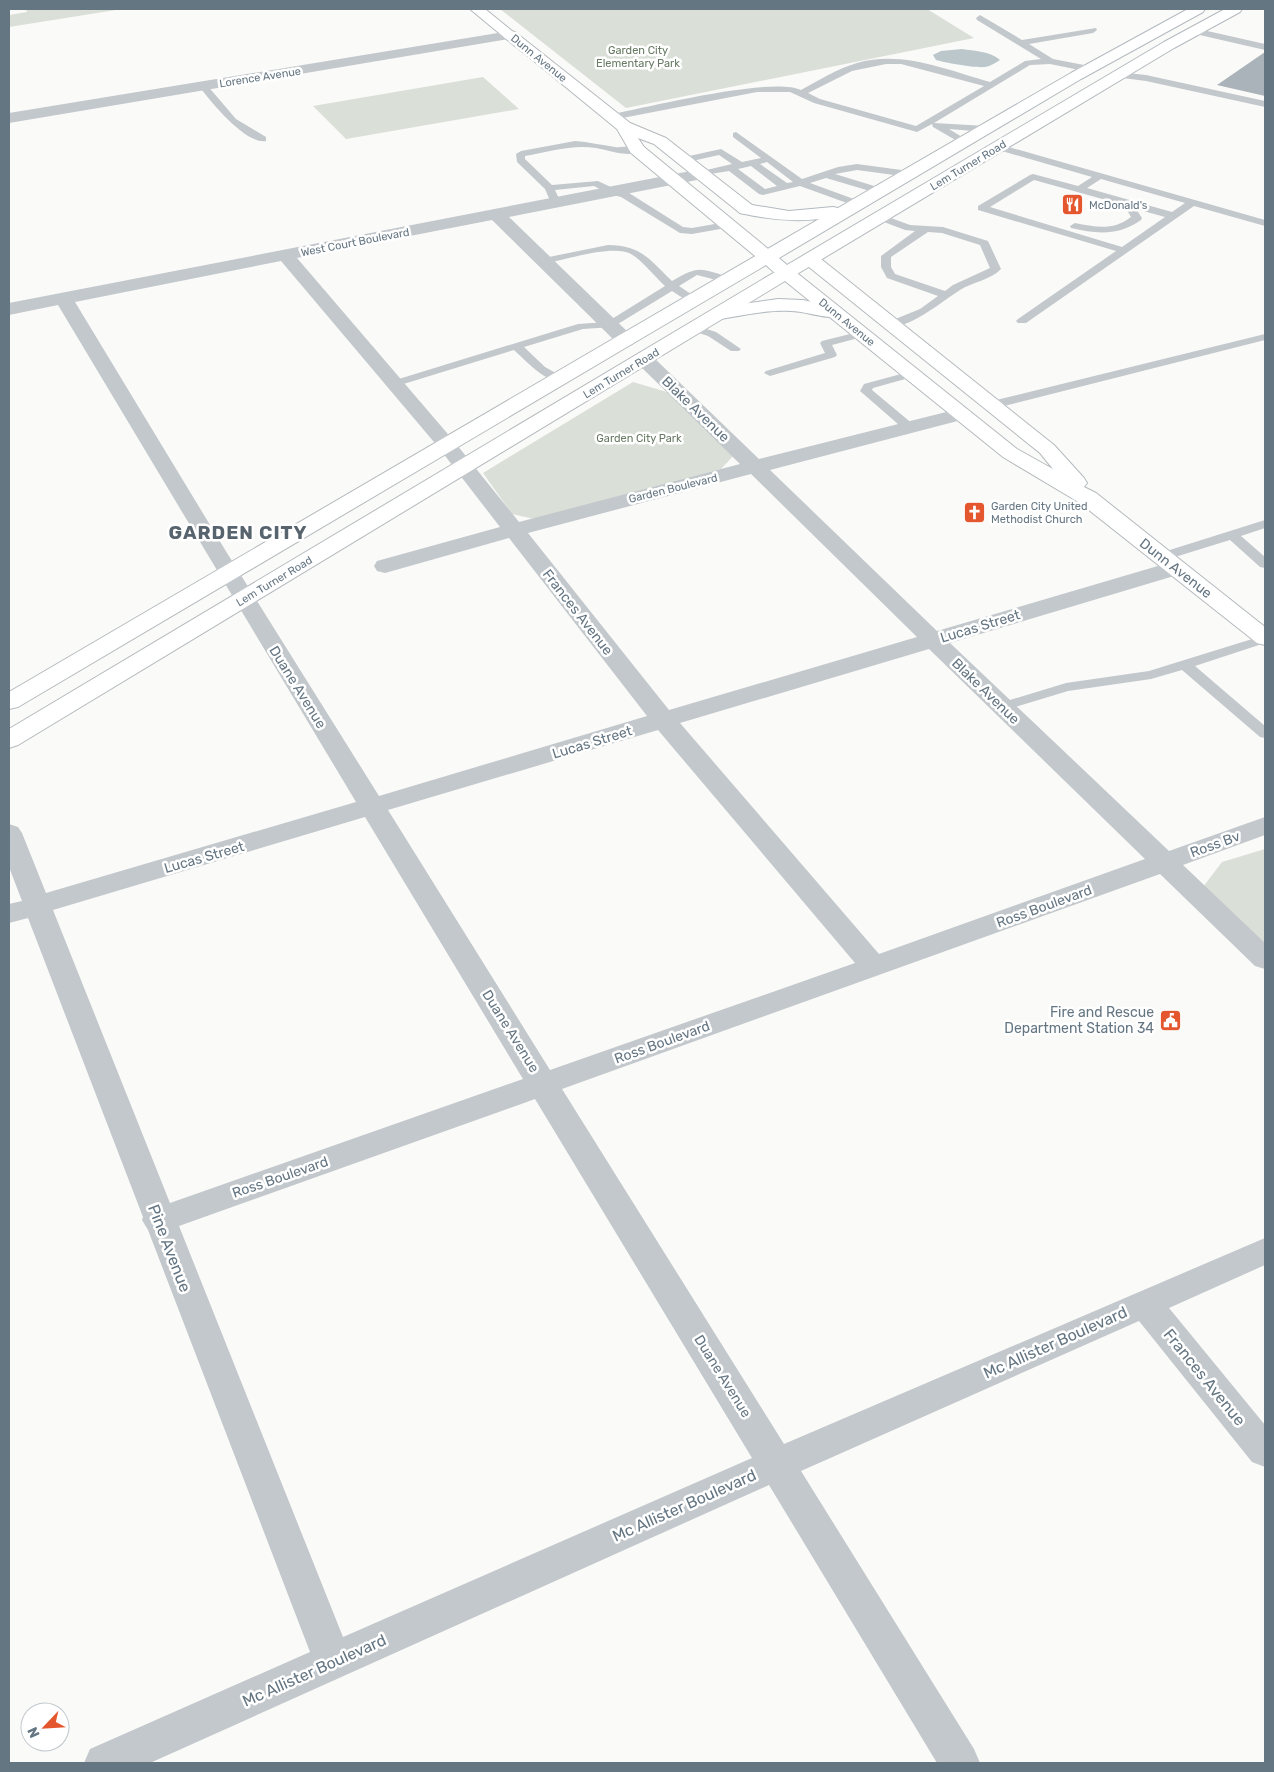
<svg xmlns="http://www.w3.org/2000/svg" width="1274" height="1772" viewBox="0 0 1274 1772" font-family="Rubik,sans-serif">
<rect width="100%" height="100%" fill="#fafaf8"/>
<!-- green -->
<path fill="#dadfd7" d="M 26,9 L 122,9 L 9,27 L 9,15 L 27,12 Z
M 500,9 L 927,9 L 974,38 L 626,108 Z
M 483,77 L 519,109 L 346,139 L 313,106 Z
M 633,382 L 667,392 L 734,455 L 721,469 L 534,519 L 512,514 L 483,473 Z
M 1265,849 L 1265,942 L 1261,944 L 1203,887 L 1222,862 Z"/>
<!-- water -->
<path fill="#bbc7cb" d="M 962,49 C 974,51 990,51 1000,60 C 995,63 991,66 985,67 C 975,68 946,63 936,60 L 933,55 L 941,51 Z"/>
<!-- building -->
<path fill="#aab3b9" d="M 1265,52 L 1265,96 L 1217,85 Z"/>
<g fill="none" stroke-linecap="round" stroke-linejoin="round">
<defs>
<path id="secondary" d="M 1188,9 L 1205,9 L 1203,12 L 1081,79 L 779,258 L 787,265 L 1164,42 L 1225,9 L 1242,9 L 1240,12 L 1174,48 L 792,277 C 780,280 775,273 766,265 L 632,344 L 625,346 L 618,344 L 615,340 L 618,336 L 819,219 C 792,222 766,219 740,213 L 737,209 L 740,205 L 746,204 L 789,211 L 833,207 L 838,208 L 1071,73 Z
M 510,31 L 515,32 L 539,51 L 541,54 L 539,57 L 529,57 L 505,38 L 503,35 L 505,32 Z
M 778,299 L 803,300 L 841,308 L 843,312 L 841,316 C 826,320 806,311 791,311 C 767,310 744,315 721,319 L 714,317 L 712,313 L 714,309 L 721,307 Z"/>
<path id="primary" d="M 470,9 L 485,9 L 517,35 L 515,38 L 505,38 Z
M 534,50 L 539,51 L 630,123 L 666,138 L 752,205 L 755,209 L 752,213 L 746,214 L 740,213 L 654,144 L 638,138 L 644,147 L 773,253 L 776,257 L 773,261 L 767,262 L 761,261 L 631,153 L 617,129 L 529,57 L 527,54 L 529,51 Z
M 810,254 L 816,255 L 1054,445 L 1084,478 L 1087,483 L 1084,487 L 1096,493 L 1265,627 L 1265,645 L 1257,643 L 1080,503 L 1003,457 L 785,281 L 18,745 L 9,748 L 9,729 L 780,269 L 786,268 L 792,269 L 1017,449 L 1053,469 L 1040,453 L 804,263 L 801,259 L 804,255 Z
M 625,334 L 632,336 L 635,340 L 632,344 L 18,707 L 9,709 L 9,692 L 618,336 Z"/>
</defs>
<!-- secondary casing -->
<use href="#secondary" stroke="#b3babf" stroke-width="2"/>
<!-- primary casing -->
<use href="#primary" stroke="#b5babe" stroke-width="2"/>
<!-- service -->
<path fill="#c3c8cc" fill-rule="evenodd" d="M 980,15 L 1022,40 L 1096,28 L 1097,30 L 1093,33 L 1029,44 L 1053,59 L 1089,66 L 1093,69 L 1089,72 L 1050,64 L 1030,65 L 934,123 L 986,126 L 991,129 L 986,132 L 949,129 L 967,140 L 969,142 L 964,145 L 933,127 L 932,124 L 917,132 L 814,103 L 790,92 L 757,92 L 612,120 L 607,117 L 612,114 C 649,107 772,76 801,90 C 819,80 837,69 857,63 C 902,50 947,70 990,82 L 1025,61 L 1041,59 L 977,20 L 976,18 ZM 886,64 L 901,64 L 984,86 L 916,126 L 820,99 L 808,93 L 852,71 Z
M 1194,28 L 1265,44 L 1265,50 L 1191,33 L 1191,29 Z
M 1118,72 L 1146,75 L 1265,101 L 1265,107 L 1146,81 L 1115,77 L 1115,73 Z
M 203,83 L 206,84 L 236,119 L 266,137 L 266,141 C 246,145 210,101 199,86 Z
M 736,132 L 802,179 L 838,167 L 857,164 L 909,171 L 914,174 L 909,177 L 857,170 L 835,174 L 884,189 L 884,193 L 880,194 L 826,178 L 810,183 L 862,202 L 863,204 L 858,207 L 800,186 L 763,195 L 759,194 L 729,171 L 698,176 L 698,172 L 732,164 L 719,155 L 683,163 L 678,160 L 680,158 L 721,149 L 742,162 L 761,158 L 733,137 L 733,133 ZM 767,162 L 793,182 L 787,183 L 760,164 ZM 751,166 L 777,186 L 765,189 L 738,169 Z
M 575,141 C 589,142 601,145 615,147 C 623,148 635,144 642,150 C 631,159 609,150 596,148 C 573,144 548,152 525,156 L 525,159 L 552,185 L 598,181 L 617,190 L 629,193 L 683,227 L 692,228 L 726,222 L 731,225 L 726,228 L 692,234 L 680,233 L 621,197 L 609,194 L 594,186 L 555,190 L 561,203 L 560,205 L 552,205 L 545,189 L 517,162 L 516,154 L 521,151 Z
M 998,144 L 1265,220 L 1265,226 L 1194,206 L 1026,323 L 1018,323 L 1016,321 L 1018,319 L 1116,251 L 978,210 L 978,206 L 1030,175 L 1033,174 L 1078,186 L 1092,177 L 995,149 L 995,145 ZM 1101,179 L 1185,203 L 1172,212 L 1087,188 ZM 1034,180 L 1124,205 L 1131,217 C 1113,231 1096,227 1075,223 L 1070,226 L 1071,228 C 1097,234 1118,236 1141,220 L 1142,218 L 1136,209 L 1165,217 L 1122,247 L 990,207 Z
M 880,214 L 910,225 L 943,227 L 988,241 L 1001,269 C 991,280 972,282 960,290 C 944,300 907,331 888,326 L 886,324 L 888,322 L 920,309 L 938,296 L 887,278 L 881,267 L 881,256 L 915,231 L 905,230 L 876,219 L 876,215 ZM 928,232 L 942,233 L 980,245 L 990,268 L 953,285 L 945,291 L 895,274 L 891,267 L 891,257 Z
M 608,245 C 641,245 650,260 672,281 C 701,264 701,269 732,278 L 733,280 L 728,283 L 697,275 L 679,286 L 697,298 L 698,300 L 697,302 L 689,302 L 672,291 L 613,327 L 583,329 L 524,347 L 545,367 L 563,377 L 565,379 L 563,381 C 548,385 525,360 514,350 L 397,386 L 393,388 L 387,384 L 389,382 L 578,324 L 607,322 L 665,286 C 655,277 642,260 631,254 C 613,244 564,260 544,264 L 539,261 L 544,258 Z
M 694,325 L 716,332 L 741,349 L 739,351 L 731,351 L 708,336 L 690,330 L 688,328 Z
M 862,331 L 868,334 L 866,336 L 832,345 L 837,355 L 835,357 L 770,376 L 764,373 L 766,371 L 825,353 L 820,343 L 822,341 Z
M 1265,334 L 1265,340 L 992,409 L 986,405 L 988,402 Z
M 912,371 L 918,374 L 916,376 L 873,388 L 872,390 L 914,425 L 916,428 L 914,431 L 906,431 L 860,391 L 864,384 Z
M 1265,520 L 1265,528 L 1241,536 L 1265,557 L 1265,568 L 1260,567 L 1230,540 L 1162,561 L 1155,557 L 1157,554 Z
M 1265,635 L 1265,643 L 1195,666 L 1265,726 L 1265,738 L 1260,737 L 1182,670 L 1151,679 L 1068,691 L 1002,711 L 997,710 L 995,707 L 997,704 L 1066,683 L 1149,671 Z"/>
<!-- minor -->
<path fill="#c3c8cc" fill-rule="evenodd" d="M 510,31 L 515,32 L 517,35 L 515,38 L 9,123 L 9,113 Z
M 701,169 L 707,170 L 709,174 L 707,178 L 509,217 L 632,336 L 635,340 L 632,344 L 625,346 L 618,344 L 492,220 L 297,258 L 453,440 L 519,522 L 740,464 L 637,363 L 634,359 L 637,355 L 644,353 L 651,355 L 759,459 L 962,408 L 969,410 L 972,414 L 969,418 L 770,470 L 937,631 L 1168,563 L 1176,561 L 1184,563 L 1187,568 L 1184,573 L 950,643 L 1169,851 L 1265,817 L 1265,835 L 1183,865 L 1265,943 L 1265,969 L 1255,966 L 1160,874 L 562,1089 L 784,1444 L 1265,1238 L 1265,1265 L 1169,1308 L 1265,1425 L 1265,1467 L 1252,1462 L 1139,1321 L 801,1471 L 974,1749 L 980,1763 L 937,1763 L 769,1485 L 150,1763 L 84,1763 L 90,1749 L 310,1652 L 148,1230 L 142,1220 L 143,1217 L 28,918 L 9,923 L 9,904 L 22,901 L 9,867 L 9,824 L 18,827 L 22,833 L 46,893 L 356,802 L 58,305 L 9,315 L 9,303 ZM 281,261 L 439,448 L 500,527 L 377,561 L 374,566 L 377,571 L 385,573 L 509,538 L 647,716 L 379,796 L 227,553 L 75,302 ZM 751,474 L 917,637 L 669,710 L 528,533 ZM 929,649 L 1145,859 L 879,954 L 680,723 ZM 658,730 L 855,963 L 550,1070 L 388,810 ZM 365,817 L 523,1079 L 170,1203 L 53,910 ZM 535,1099 L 752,1458 L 343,1637 L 179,1226 Z"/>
<!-- secondary -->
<use href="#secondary" fill="#fff" fill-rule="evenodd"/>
<!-- primary -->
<use href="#primary" fill="#fff" fill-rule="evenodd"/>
</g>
<!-- icons -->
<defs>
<symbol id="restaurant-square" viewBox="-11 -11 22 22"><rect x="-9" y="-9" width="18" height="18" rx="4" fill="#e4572e" stroke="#fff"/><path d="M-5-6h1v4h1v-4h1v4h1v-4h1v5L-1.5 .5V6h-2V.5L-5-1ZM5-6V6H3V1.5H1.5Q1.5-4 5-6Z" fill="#fff"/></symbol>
<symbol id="church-square" viewBox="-11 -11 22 22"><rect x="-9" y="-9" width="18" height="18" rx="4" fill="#e4572e" stroke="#fff"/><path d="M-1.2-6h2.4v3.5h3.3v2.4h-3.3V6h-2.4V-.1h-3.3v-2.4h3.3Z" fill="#fff"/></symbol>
<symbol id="civic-square" viewBox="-11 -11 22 22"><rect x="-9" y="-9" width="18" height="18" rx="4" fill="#e4572e" stroke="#fff"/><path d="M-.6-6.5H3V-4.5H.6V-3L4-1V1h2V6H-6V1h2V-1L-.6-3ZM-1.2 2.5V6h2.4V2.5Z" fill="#fff"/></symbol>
</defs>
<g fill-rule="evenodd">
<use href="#restaurant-square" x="1060" y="192" width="25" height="25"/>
<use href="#church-square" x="962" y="500" width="25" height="25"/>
<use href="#civic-square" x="1158" y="1008" width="25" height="25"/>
</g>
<g text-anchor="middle" stroke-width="5" stroke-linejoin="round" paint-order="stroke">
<!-- far-park labels -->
<g font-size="11" fill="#687a64" stroke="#fff">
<text x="638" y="54">Garden City<tspan x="638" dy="13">Elementary Park</tspan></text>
<text x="639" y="442">Garden City Park</text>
</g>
<!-- far-street labels -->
<g font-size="11" fill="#657683" stroke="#fff">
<text transform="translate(539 58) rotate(39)" y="4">Dunn Avenue</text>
<text transform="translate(260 77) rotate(-9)" y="4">Lorence Avenue</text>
<text transform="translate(968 165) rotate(-31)" y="4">Lem Turner Road</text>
<text transform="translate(355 242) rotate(-11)" y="4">West Court Boulevard</text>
<text transform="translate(847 322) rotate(39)" y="4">Dunn Avenue</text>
<text transform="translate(621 373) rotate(-31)" y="4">Lem Turner Road</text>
<text transform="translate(673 488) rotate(-14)" y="4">Garden Boulevard</text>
<text transform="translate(274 581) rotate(-31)" y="4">Lem Turner Road</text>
</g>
<!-- far-poi labels -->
<g font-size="11" fill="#657683" stroke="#fff" text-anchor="start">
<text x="1089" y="209">McDonald's</text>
<text x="991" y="510">Garden City United<tspan x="991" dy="13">Methodist Church</tspan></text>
</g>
<!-- street labels -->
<g font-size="14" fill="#657683" stroke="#fff">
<text transform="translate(696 409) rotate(44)" y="5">Blake Avenue</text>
<text transform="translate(1176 568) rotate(38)" y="5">Dunn Avenue</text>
<text transform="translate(578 612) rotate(52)" y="5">Frances Avenue</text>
<text transform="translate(980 626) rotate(-17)" y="5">Lucas Street</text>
<text transform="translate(298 687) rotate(58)" y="5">Duane Avenue</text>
<text transform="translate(986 691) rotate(44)" y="5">Blake Avenue</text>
<text transform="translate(592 742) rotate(-17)" y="5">Lucas Street</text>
<text transform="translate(1215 844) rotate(-20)" y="5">Ross Bv</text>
<text transform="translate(204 857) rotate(-16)" y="5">Lucas Street</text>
<text transform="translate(1044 906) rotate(-20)" y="5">Ross Boulevard</text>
<text transform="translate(511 1031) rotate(58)" y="5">Duane Avenue</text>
<text transform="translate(662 1042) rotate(-20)" y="5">Ross Boulevard</text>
<text transform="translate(280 1177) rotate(-19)" y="5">Ross Boulevard</text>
<text transform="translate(723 1376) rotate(58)" y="5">Duane Avenue</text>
</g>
<!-- poi labels -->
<g font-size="14" fill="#657683" stroke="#fff" text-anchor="end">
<text x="1154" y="1017">Fire and Rescue<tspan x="1154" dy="16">Department Station 34</tspan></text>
</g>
<!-- near-street labels -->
<g font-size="16" fill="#657683" stroke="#fff">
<text transform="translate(170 1248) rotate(69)" y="6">Pine Avenue</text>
<text transform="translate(1055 1342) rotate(-24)" y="6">Mc Allister Boulevard</text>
<text transform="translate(1205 1377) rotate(51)" y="6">Frances Avenue</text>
<text transform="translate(684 1505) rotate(-24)" y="6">Mc Allister Boulevard</text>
<text transform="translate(314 1670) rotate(-24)" y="6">Mc Allister Boulevard</text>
</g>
<!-- district labels -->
<g font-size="19" font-weight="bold" letter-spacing="1" fill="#57646e" stroke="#fff">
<text x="238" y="539">GARDEN CITY</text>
</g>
</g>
<!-- border -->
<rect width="1274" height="1772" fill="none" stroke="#657683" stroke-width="20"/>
<!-- north arrow -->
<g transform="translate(45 1727) rotate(245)"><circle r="24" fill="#ffffff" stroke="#c1c8cd"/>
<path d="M0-4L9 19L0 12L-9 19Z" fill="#e4572e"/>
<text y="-8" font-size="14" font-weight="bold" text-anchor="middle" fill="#657683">N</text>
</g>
</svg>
